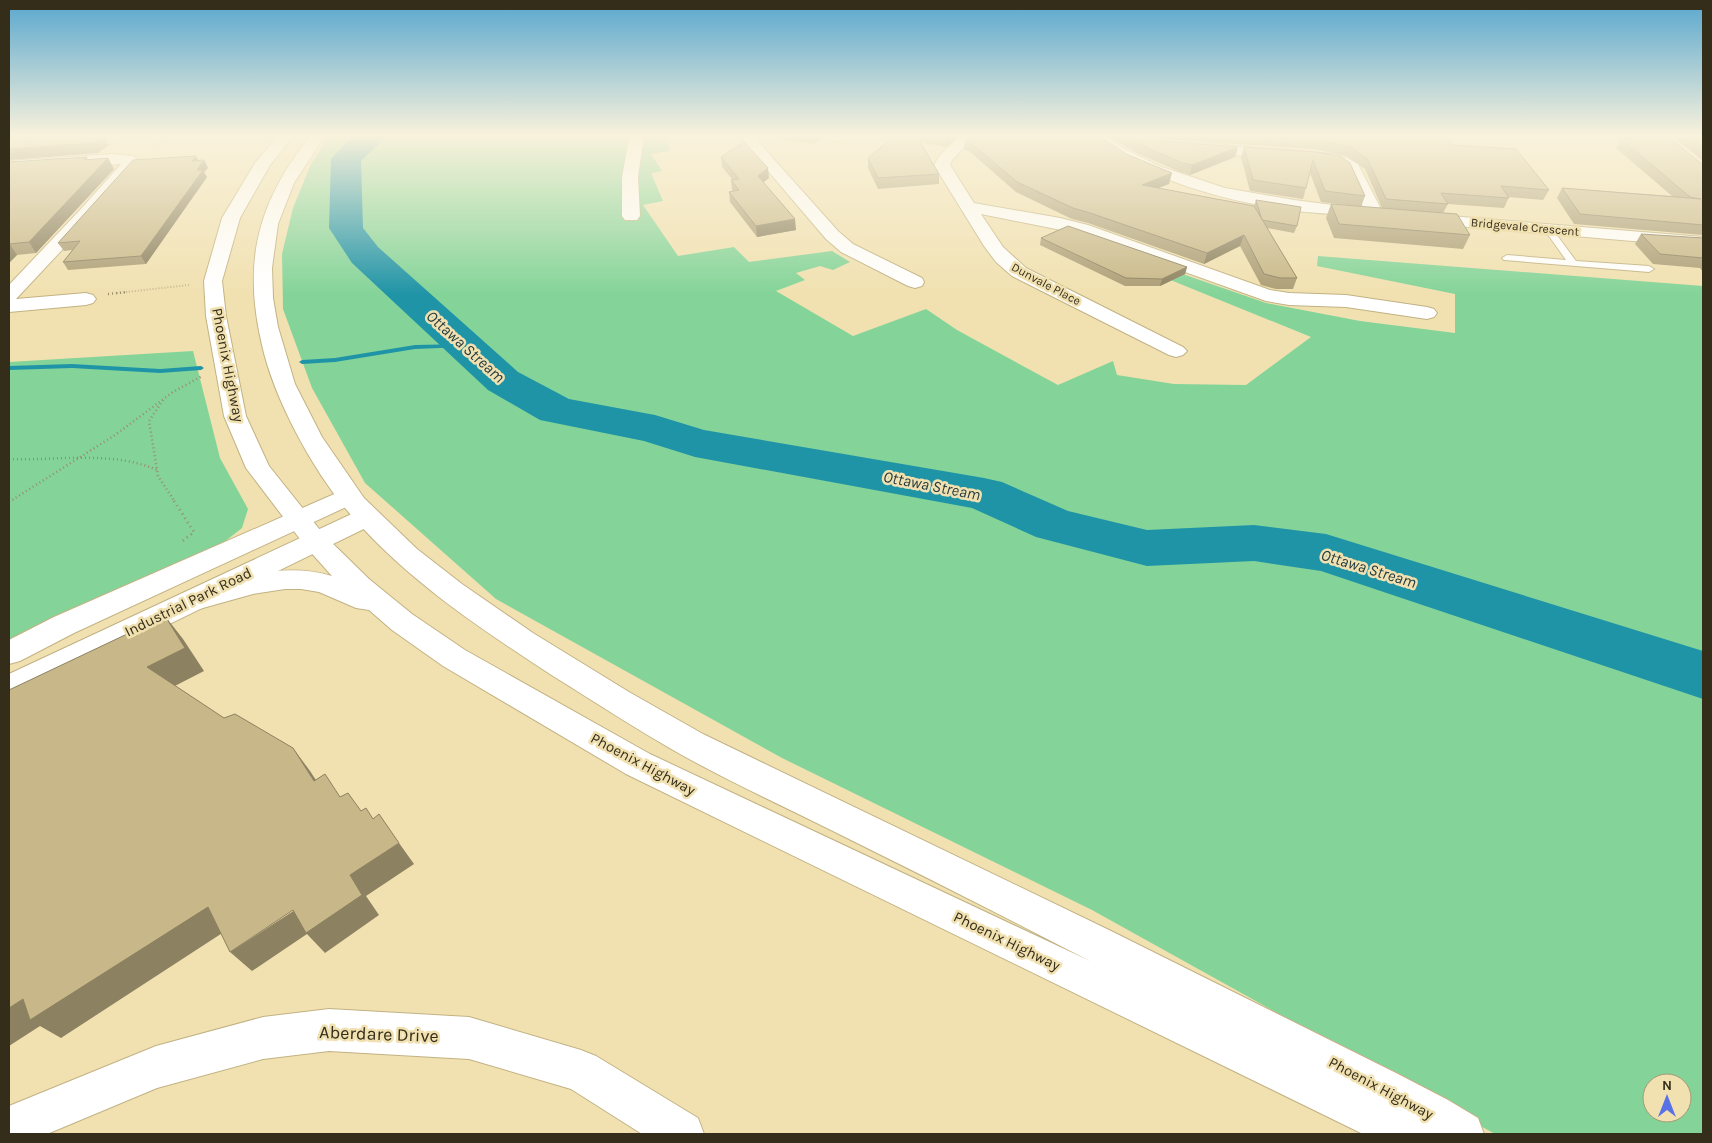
<svg xmlns="http://www.w3.org/2000/svg" width="1712" height="1143" viewBox="0 0 1712 1143" font-family="Karla,sans-serif">
<rect width="100%" height="100%" fill="#f1e1b1"/>
<!-- green -->
<path fill="#84d499" fill-rule="evenodd" d="M 9,134 L 221,134 L 130,139 L 114,136 L 9,142 Z
M 331,134 L 667,134 L 670,151 L 651,154 L 662,171 L 651,173 L 663,201 L 643,205 L 678,256 L 734,247 L 749,262 L 832,251 L 850,262 L 833,270 L 820,266 L 796,273 L 805,280 L 776,291 L 853,336 L 926,309 L 957,330 L 1058,385 L 1113,361 L 1117,375 L 1174,384 L 1246,385 L 1311,337 L 1141,268 L 1151,263 L 1266,303 L 1360,321 L 1455,333 L 1455,294 L 1317,266 L 1318,256 L 1703,286 L 1703,1134 L 1495,1134 L 1092,910 L 782,758 L 496,599 L 365,483 L 312,388 L 283,309 L 282,254 L 293,208 L 311,164 ZM 1652,1083 L 1682,1083 L 1682,1113 L 1652,1113 Z
M 193,351 L 220,458 L 248,509 L 242,528 L 214,550 L 57,616 L 9,640 L 9,362 Z"/>
<g fill="none" stroke-linecap="round" stroke-linejoin="round">
<!-- stream -->
<path fill="#2094a7" fill-rule="evenodd" d="M 463,344 L 465,345 L 465,347 L 415,349 L 335,362 L 302,364 L 299,362 L 302,360 L 335,358 L 415,345 Z
M 72,364 L 160,369 L 201,366 L 204,368 L 201,370 L 160,373 L 72,368 L 9,370 L 9,366 Z"/>
<!-- river -->
<path fill="#2094a7" fill-rule="evenodd" d="M 354,134 L 389,134 L 361,161 L 363,228 L 378,247 L 518,372 L 569,399 L 655,415 L 704,430 L 984,478 L 1002,482 L 1068,511 L 1147,530 L 1254,525 L 1326,534 L 1703,651 L 1703,699 L 1321,571 L 1254,561 L 1147,566 L 1036,537 L 972,508 L 695,457 L 644,441 L 540,420 L 488,390 L 352,263 L 329,228 L 331,159 Z"/>
<defs>
<path id="service" d="M 1548,226 L 1551,227 L 1576,261 L 1649,266 L 1654,269 L 1649,272 L 1504,260 L 1502,258 L 1507,255 L 1566,260 L 1544,229 Z"/>
<path id="minor" d="M 630,134 L 644,134 L 638,177 L 640,216 L 637,220 L 625,220 L 622,216 L 622,177 Z
M 747,134 L 761,134 L 758,140 L 761,145 L 838,231 L 853,244 L 922,278 L 924,282 L 922,286 L 915,288 L 908,286 L 841,252 L 826,239 L 751,151 L 743,140 Z
M 835,134 L 852,134 C 848,140 842,142 835,140 L 833,137 Z
M 962,134 L 977,134 L 952,160 L 950,165 L 974,203 L 1060,218 L 1088,225 L 1270,290 L 1289,293 L 1346,295 L 1427,307 L 1434,309 L 1437,313 L 1434,317 L 1427,319 L 1346,307 L 1289,305 L 1266,301 L 1076,233 L 981,214 L 1003,247 L 1026,268 L 1183,347 L 1187,351 L 1183,355 L 1176,357 L 1169,355 L 1012,276 L 996,262 L 984,246 L 934,165 L 940,155 Z
M 1085,134 L 1101,134 L 1127,150 L 1159,166 L 1225,188 L 1294,200 L 1364,209 C 1354,187 1352,169 1328,161 L 1199,153 L 1194,151 L 1191,148 L 1194,145 L 1199,143 L 1334,154 L 1347,158 L 1358,164 L 1384,215 L 1381,219 L 1375,220 C 1352,214 1321,214 1296,211 C 1218,200 1153,181 1087,137 Z
M 112,154 L 134,156 L 139,162 L 92,218 L 16,299 L 86,293 L 93,295 L 96,299 L 93,303 L 86,305 L 9,312 L 9,285 L 80,210 L 121,164 L 9,171 L 9,161 Z
M 1426,214 L 1703,237 L 1703,247 L 1420,223 L 1417,219 L 1420,215 Z
M 329,1009 L 469,1017 L 581,1050 L 596,1056 L 698,1118 L 704,1134 L 642,1134 L 571,1089 L 469,1059 L 329,1051 L 263,1059 L 157,1088 L 47,1134 L 9,1134 L 9,1106 L 156,1046 L 263,1017 Z"/>
<path id="tertiary" d="M 348,488 L 357,490 L 361,496 L 357,502 L 74,633 L 20,661 L 9,664 L 9,640 L 54,617 Z
M 367,508 L 376,511 L 380,517 L 376,523 L 20,697 L 9,700 L 9,674 L 358,511 Z"/>
<path id="secondary" d="M 280,134 L 295,134 L 270,165 L 240,218 L 222,281 L 226,316 L 246,416 L 269,466 L 324,535 L 369,579 L 412,614 L 465,650 L 650,754 L 1090,961 C 1007,918 924,876 841,835 C 787,808 732,783 680,754 C 636,729 595,702 553,676 C 481,629 407,580 351,515 C 314,473 274,399 262,345 C 242,260 258,201 312,134 L 326,134 L 294,183 L 278,224 L 272,268 L 273,298 L 278,327 L 295,384 L 322,437 L 364,498 L 417,549 L 462,584 L 533,633 L 629,692 L 703,734 L 1109,930 L 1396,1073 L 1448,1100 L 1478,1118 L 1484,1134 L 1363,1134 L 626,774 L 443,666 L 392,630 L 369,610 L 356,608 L 319,592 L 301,589 L 285,589 L 253,594 L 192,611 L 182,608 L 178,601 L 182,594 C 231,579 281,561 332,576 L 306,547 L 246,468 L 224,416 L 206,316 L 204,281 L 222,218 L 255,163 Z"/>
</defs>
<!-- service casing -->
<use href="#service" stroke="#c2b283" stroke-width="2"/>
<!-- minor casing -->
<use href="#minor" stroke="#c2b283" stroke-width="2"/>
<!-- tertiary casing -->
<use href="#tertiary" stroke="#c2b283" stroke-width="2"/>
<!-- secondary casing -->
<use href="#secondary" stroke="#c2b283" stroke-width="2"/>
<!-- path-far2 -->
<path stroke="#998d6b" stroke-width="2" stroke-dasharray="0.5 2.5" stroke-linecap="butt" d="M 155,149 L 171,136 L 201,134
M 117,293 L 189,285"/>
<!-- path-far1 -->
<path stroke="#998d6b" stroke-width="2.5" stroke-dasharray="1 3" stroke-linecap="butt" d="M 108,294 L 128,292
M 163,400 L 149,421 L 158,476 L 175,502
M 9,459 C 57,461 112,450 157,470
M 9,502 L 115,435 L 173,392 L 202,376"/>
<!-- path -->
<path stroke="#998d6b" stroke-width="3" stroke-dasharray="1 4" stroke-linecap="butt" d="M 174,501 L 194,532 L 180,543"/>
<!-- service -->
<use href="#service" fill="#fff" fill-rule="evenodd"/>
<!-- minor -->
<use href="#minor" fill="#fff" fill-rule="evenodd"/>
<!-- tertiary -->
<use href="#tertiary" fill="#fff" fill-rule="evenodd"/>
<!-- secondary -->
<use href="#secondary" fill="#fff" fill-rule="evenodd"/>
</g>
<!-- wall -->
<path fill="#ac9e76" d="M 771,134 L 827,134 L 813,144 L 772,137 Z
M 897,134 L 960,134 L 946,147 L 921,142 L 939,174 L 939,184 L 878,189 L 868,168 L 868,158 Z
M 1105,134 L 1446,134 L 1453,145 L 1549,190 L 1543,200 L 1509,197 L 1504,208 L 1448,204 L 1443,213 L 1470,235 L 1463,249 L 1334,238 L 1326,218 L 1331,204 L 1356,206 L 1321,202 L 1310,173 L 1303,199 L 1250,191 L 1241,157 L 1244,147 L 1316,152 L 1365,196 L 1361,207 L 1382,208 L 1365,169 L 1347,156 L 1313,149 L 1163,139 L 1159,140 L 1165,141 L 1238,147 L 1235,157 L 1190,175 L 1180,172 L 1137,153 Z
M 1611,134 L 1664,134 L 1703,165 L 1703,236 L 1703,235 L 1574,224 L 1557,198 L 1562,188 L 1672,196 L 1616,148 L 1620,141 Z
M 1670,134 L 1703,134 L 1703,161 Z
M 965,141 L 1169,184 L 1158,188 L 1254,206 L 1256,200 L 1297,226 L 1294,233 L 1267,228 L 1297,278 L 1293,289 L 1276,289 L 1261,285 L 1240,246 L 1204,264 L 1088,223 L 1072,219 L 1016,192 L 969,151 L 964,150 Z
M 87,157 L 88,160 L 108,158 L 114,169 L 36,253 L 17,255 L 9,263 L 9,162 Z
M 721,157 L 769,178 L 763,182 L 796,230 L 757,237 L 730,202 L 729,192 L 733,191 L 732,190 L 731,180 L 733,180 L 722,167 Z
M 204,160 L 208,168 L 204,172 L 207,177 L 146,264 L 68,270 L 63,262 L 72,250 L 64,251 L 58,243 L 199,161 Z
M 1641,234 L 1703,238 L 1703,272 L 1700,268 L 1653,264 L 1635,244 Z
M 1041,238 L 1187,267 L 1185,274 L 1160,286 L 1125,286 L 1040,245 Z"/>
<!-- shaded-wall -->
<path fill="#8c8160" d="M 814,134 L 827,134 L 813,144 L 813,135 Z
M 950,134 L 960,134 L 946,147 L 946,137 Z
M 1157,134 L 1164,134 L 1163,139 L 1158,140 L 1156,135 Z
M 104,135 L 109,145 L 98,153 L 9,160 L 9,149 Z
M 1238,147 L 1235,157 L 1190,175 L 1192,165 Z
M 196,156 L 200,163 L 192,161 Z
M 108,158 L 114,169 L 36,253 L 29,242 Z
M 204,160 L 208,168 L 204,172 L 207,177 L 146,264 L 141,256 L 197,170 Z
M 768,168 L 769,178 L 759,186 L 758,176 Z
M 1172,173 L 1169,184 L 1140,195 L 1142,185 Z
M 795,219 L 796,230 L 757,237 L 756,226 Z
M 1244,235 L 1240,246 L 1204,264 L 1207,253 Z
M 9,243 L 17,255 L 9,263 Z
M 1187,267 L 1185,274 L 1160,286 L 1162,279 Z
M 165,616 L 183,639 L 204,671 L 167,690 L 147,667 Z
M 293,748 L 310,771 L 331,803 L 314,781 Z
M 399,843 L 414,864 L 366,896 L 379,915 L 325,953 L 307,934 L 252,971 L 230,952 Z
M 208,907 L 230,928 L 61,1038 L 40,1026 L 9,1046 L 9,1008 L 23,999 Z"/>
<!-- building -->
<path fill="#c8b889" stroke="#8c8160" d="M 897,134 L 915,134 L 939,174 L 878,178 L 868,158 Z
M 926,134 L 950,134 L 946,137 Z
M 971,134 L 1097,134 L 1126,154 L 1172,173 L 1142,185 L 1254,206 L 1297,278 L 1280,278 L 1264,274 L 1244,235 L 1207,253 L 1090,213 L 1073,208 L 1017,182 L 970,142 L 965,141 Z
M 1122,134 L 1157,134 L 1156,135 L 1159,140 L 1165,141 L 1238,147 L 1192,165 L 1182,163 L 1139,144 Z
M 1225,134 L 1446,134 L 1453,145 L 1516,149 L 1549,190 L 1501,186 L 1509,198 L 1441,193 L 1448,204 L 1386,199 L 1368,160 L 1351,147 L 1316,140 Z
M 1626,134 L 1664,134 L 1703,165 L 1703,225 L 1580,214 L 1562,188 L 1701,199 L 1690,197 L 1621,139 L 1633,140 Z
M 1686,134 L 1703,134 L 1703,147 Z
M 104,135 L 92,143 L 9,149 L 9,139 Z
M 744,142 L 768,168 L 758,176 L 795,219 L 756,226 L 729,192 L 739,190 L 731,180 L 739,179 L 721,157 Z
M 1244,147 L 1316,152 L 1340,156 L 1350,163 L 1365,196 L 1325,191 L 1313,160 L 1306,188 L 1253,180 Z
M 196,156 L 192,161 L 204,160 L 197,170 L 203,170 L 141,256 L 63,262 L 80,241 L 58,243 L 133,160 Z
M 87,157 L 84,160 L 108,158 L 29,242 L 9,244 L 9,162 Z
M 1256,200 L 1301,207 L 1297,226 L 1262,220 Z
M 1331,204 L 1457,214 L 1470,235 L 1339,224 Z
M 1068,226 L 1187,267 L 1162,279 L 1126,278 L 1041,238 Z
M 1641,234 L 1703,238 L 1703,258 L 1660,254 Z
M 165,616 L 185,648 L 147,667 L 224,718 L 235,714 L 293,748 L 314,781 L 325,774 L 340,797 L 348,793 L 361,811 L 366,808 L 373,819 L 379,814 L 399,843 L 350,875 L 362,895 L 306,933 L 293,910 L 230,952 L 208,907 L 30,1020 L 23,999 L 9,1008 L 9,690 Z"/>
<!-- sky -->
<linearGradient id="sky" x2="0" y2="1"><stop stop-color="#58a7ce"/><stop offset="0.46" stop-color="#f9f2dc"/><stop offset="1" stop-color="#f9f2dc" stop-opacity="0"/></linearGradient>
<rect width="1712" height="294" fill="url(#sky)"/>
<g text-anchor="middle" stroke-width="5" stroke-linejoin="round" paint-order="stroke">
<!-- far-street labels -->
<g font-size="12" fill="#342d1a" stroke="#f1e1b1">
<text transform="translate(1525 227) rotate(5)" y="4">Bridgevale Crescent</text>
<text transform="translate(1046 284) rotate(28)" y="4">Dunvale Place</text>
</g>
<!-- street labels -->
<g font-size="15" fill="#342d1a" stroke="#f1e1b1">
<text transform="translate(228 365) rotate(79)" y="5">Phoenix Highway</text>
<text transform="translate(188 602) rotate(-26)" y="5">Industrial Park Road</text>
<text transform="translate(643 764) rotate(28)" y="5">Phoenix Highway</text>
<text transform="translate(1007 941) rotate(26)" y="5">Phoenix Highway</text>
<text transform="translate(1381 1088) rotate(28)" y="5">Phoenix Highway</text>
</g>
<!-- water labels -->
<g font-size="16" font-style="italic" fill="#223a3f" stroke="#f1e1b1">
<text transform="translate(466 346) rotate(42)" y="6">Ottawa Stream</text>
<text transform="translate(932 485) rotate(11)" y="6">Ottawa Stream</text>
<text transform="translate(1369 568) rotate(17)" y="6">Ottawa Stream</text>
</g>
<!-- near-street labels -->
<g font-size="18" fill="#342d1a" stroke="#f1e1b1">
<text transform="translate(379 1034) rotate(2)" y="6">Aberdare Drive</text>
</g>
</g>
<!-- border -->
<rect width="1712" height="1143" fill="none" stroke="#342d1a" stroke-width="20"/>
<!-- north arrow -->
<g transform="translate(1667 1098)"><circle r="24" fill="#f1e1b1" stroke="#a59975"/>
<path d="M0-4L9 19L0 12L-9 19Z" fill="#5971e7"/>
<text y="-8" font-size="14" font-weight="bold" text-anchor="middle" fill="#342d1a">N</text>
</g>
</svg>
